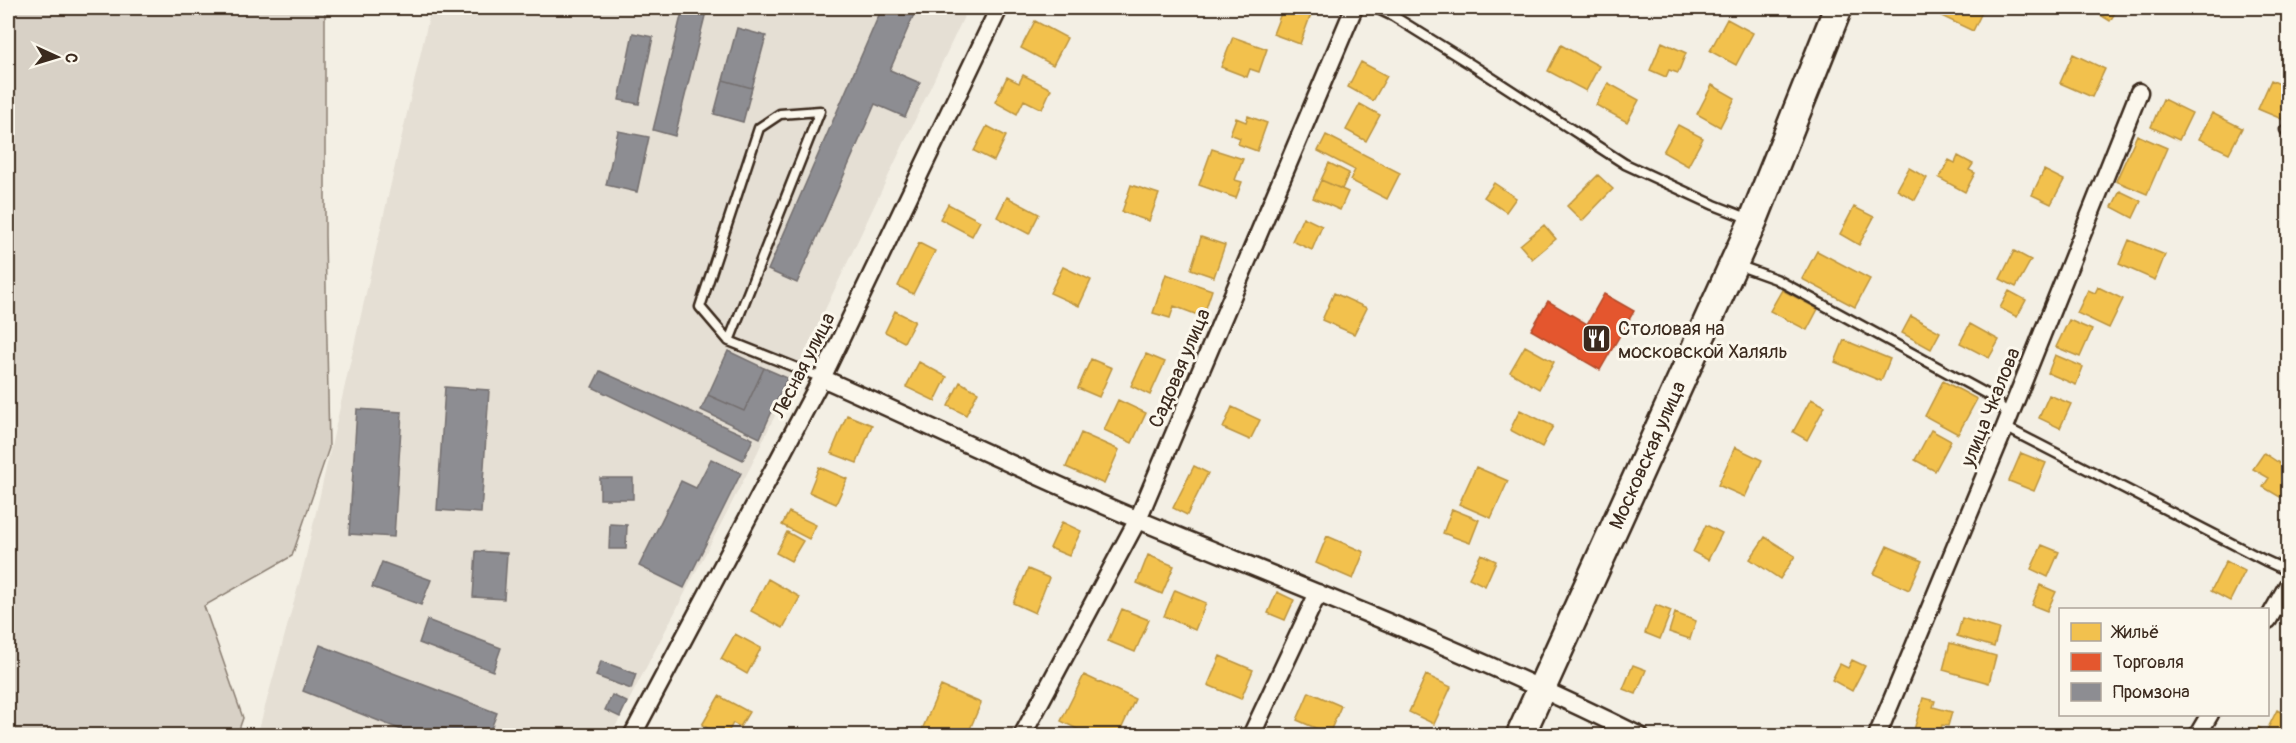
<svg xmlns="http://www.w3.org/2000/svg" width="2296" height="743" viewBox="0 0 2296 743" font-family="Pangolin,sans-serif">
<rect width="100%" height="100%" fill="#f3efe4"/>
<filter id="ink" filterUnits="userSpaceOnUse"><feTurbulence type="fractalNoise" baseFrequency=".0167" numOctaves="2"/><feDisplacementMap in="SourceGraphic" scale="12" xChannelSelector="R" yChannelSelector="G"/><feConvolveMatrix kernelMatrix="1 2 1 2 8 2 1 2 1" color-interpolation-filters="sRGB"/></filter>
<g filter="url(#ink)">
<!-- built -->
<path fill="#e5dfd4" d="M 431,8 L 968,8 L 751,466 L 611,735 L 257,736 L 304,565 Z"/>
<!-- green -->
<path fill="#d8d1c6" stroke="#8a7e72" stroke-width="1.5" d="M 8,8 L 325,8 L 325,236 L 329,448 L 292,556 L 204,606 L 243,718 L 237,735 L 8,735 Z"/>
<!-- homes -->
<path fill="#f2c14e" stroke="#bb9440" stroke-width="1.5" d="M 1283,8 L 1293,8 L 1311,14 L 1300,44 L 1273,34 Z
M 1938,8 L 1984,8 L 1973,31 L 1935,13 Z
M 2089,8 L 2118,8 L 2110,21 Z
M 1727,19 L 1753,33 L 1736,65 L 1710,51 Z
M 1035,21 L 1067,38 L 1053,65 L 1021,48 Z
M 1233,37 L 1267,49 L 1259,72 L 1250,69 L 1247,77 L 1221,67 Z
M 1662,42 L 1686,53 L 1678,73 L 1669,70 L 1666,77 L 1650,70 Z
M 1561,45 L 1599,66 L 1586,91 L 1548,71 Z
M 2073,54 L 2105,69 L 2092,97 L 2060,83 Z
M 1361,62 L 1387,76 L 1373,101 L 1348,87 Z
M 1023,75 L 1051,89 L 1042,109 L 1024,100 L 1017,114 L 995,102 L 1007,77 L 1019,83 Z
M 2271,80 L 2288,88 L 2288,109 L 2284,120 L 2258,109 Z
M 1608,83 L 1639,100 L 1627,122 L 1596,105 Z
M 1712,85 L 1735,98 L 1720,127 L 1697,114 Z
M 2163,99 L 2192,113 L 2179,140 L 2151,127 Z
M 1360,104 L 1380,115 L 1366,141 L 1346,130 Z
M 2212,113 L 2242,128 L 2229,153 L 2199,139 Z
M 1248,116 L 1267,123 L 1257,151 L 1238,144 L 1240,138 L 1230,134 L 1236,118 L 1246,122 Z
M 1678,125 L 1703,138 L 1688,166 L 1663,152 Z
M 987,126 L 1006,136 L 994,161 L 974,151 Z
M 1326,135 L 1400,173 L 1387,199 L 1350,180 L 1355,170 L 1318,151 Z
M 2137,135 L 2167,148 L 2147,194 L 2116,181 Z
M 1212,149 L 1243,159 L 1235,180 L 1242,182 L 1236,198 L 1199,185 Z
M 1958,156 L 1973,164 L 1969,170 L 1975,173 L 1965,192 L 1939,178 L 1949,160 L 1955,163 Z
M 1329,163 L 1349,173 L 1342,189 L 1321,180 Z
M 1909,168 L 1927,178 L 1915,200 L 1897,190 Z
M 2044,170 L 2064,180 L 2051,204 L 2032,195 Z
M 1598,175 L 1613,189 L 1582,221 L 1567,206 Z
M 1321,180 L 1348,192 L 1340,210 L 1313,198 Z
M 1494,183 L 1516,198 L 1506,212 L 1484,197 Z
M 1131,185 L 1159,194 L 1149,221 L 1122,212 Z
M 2120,191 L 2141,201 L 2133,218 L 2112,207 Z
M 1007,197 L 1039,214 L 1029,234 L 997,217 Z
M 948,204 L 980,221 L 972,236 L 940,219 Z
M 1854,207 L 1874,217 L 1859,245 L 1840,234 Z
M 1303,217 L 1322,226 L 1312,250 L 1292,241 Z
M 1544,225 L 1556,239 L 1532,259 L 1520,245 Z
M 1201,237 L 1225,245 L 1214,277 L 1191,269 Z
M 2129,240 L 2165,255 L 2155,280 L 2119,264 Z
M 919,243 L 935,251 L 913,294 L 898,286 Z
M 1817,251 L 1870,279 L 1855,307 L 1802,279 Z
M 2014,251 L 2031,260 L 2016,287 L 2000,279 Z
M 1063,267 L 1091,280 L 1079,306 L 1050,293 Z
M 1166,274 L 1212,290 L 1203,317 L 1174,306 L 1170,318 L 1153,313 Z
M 2098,287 L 2123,299 L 2109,328 L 2077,313 L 2088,290 L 2095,293 Z
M 1782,290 L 1818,309 L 1807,330 L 1770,311 Z
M 2009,291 L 2026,300 L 2017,317 L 2000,308 Z
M 1334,293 L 1367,308 L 1354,334 L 1322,320 Z
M 895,311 L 915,321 L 904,342 L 885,332 Z
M 1911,316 L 1940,332 L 1931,349 L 1902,333 Z
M 2069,320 L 2092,330 L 2080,357 L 2056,347 Z
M 1970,324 L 1999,340 L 1989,358 L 1960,343 Z
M 1844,340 L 1890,359 L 1881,381 L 1835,362 Z
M 1525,346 L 1554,362 L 1539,389 L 1510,372 Z
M 1146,354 L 1165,362 L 1150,395 L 1131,386 Z
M 2055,355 L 2083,367 L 2076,385 L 2048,373 Z
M 1091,359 L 1112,368 L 1099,397 L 1078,388 Z
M 919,362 L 947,377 L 935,401 L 906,387 Z
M 1943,381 L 1977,399 L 1958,434 L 1925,416 Z
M 960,382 L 978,392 L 966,415 L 948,406 Z
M 2049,395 L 2071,404 L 2060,428 L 2039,418 Z
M 1811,399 L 1825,406 L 1807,440 L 1793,432 Z
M 1118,400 L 1146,413 L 1132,443 L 1104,430 Z
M 1232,407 L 1260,420 L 1250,440 L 1223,428 Z
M 1520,410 L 1553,426 L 1542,447 L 1510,430 Z
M 847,415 L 872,425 L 857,463 L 831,453 Z
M 1931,430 L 1951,441 L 1935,471 L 1915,460 Z
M 1081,433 L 1119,450 L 1104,484 L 1066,467 Z
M 1735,447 L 1762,460 L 1745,497 L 1718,485 Z
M 2021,453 L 2046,463 L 2034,491 L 2009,481 Z
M 2264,453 L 2288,469 L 2288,484 L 2280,497 L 2263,487 L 2269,478 L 2253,469 Z
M 1194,466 L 1208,473 L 1187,515 L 1173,508 Z
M 819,467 L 847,479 L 836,504 L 809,492 Z
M 1476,467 L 1508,481 L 1491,518 L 1459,504 Z
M 1452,509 L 1479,520 L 1470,543 L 1443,533 Z
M 789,512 L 816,525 L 809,539 L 782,525 Z
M 1062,522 L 1081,531 L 1069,556 L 1050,548 Z
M 1706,525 L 1722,533 L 1708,560 L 1693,552 Z
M 787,532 L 803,541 L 791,561 L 776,553 Z
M 1327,536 L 1364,552 L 1353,579 L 1316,563 Z
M 1765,537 L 1795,556 L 1780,579 L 1750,559 Z
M 2042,545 L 2059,552 L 2048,577 L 2031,569 Z
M 1887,546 L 1922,561 L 1909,590 L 1874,574 Z
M 1481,554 L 1496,561 L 1485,586 L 1469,578 Z
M 1148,555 L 1174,566 L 1162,594 L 1137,583 Z
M 2226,561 L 2245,571 L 2230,601 L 2211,591 Z
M 1028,569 L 1049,578 L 1035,613 L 1013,603 Z
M 768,579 L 800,597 L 783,628 L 751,611 Z
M 2040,585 L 2056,592 L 2047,611 L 2032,605 Z
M 1175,590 L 1206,603 L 1195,630 L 1164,616 Z
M 1277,592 L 1294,600 L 1285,620 L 1268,613 Z
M 1656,605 L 1671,611 L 1660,639 L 1645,633 Z
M 1122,609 L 1149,620 L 1135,652 L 1108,641 Z
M 1675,613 L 1696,621 L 1690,639 L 1669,632 Z
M 1962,618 L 1999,629 L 1994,647 L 1957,636 Z
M 735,634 L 761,648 L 747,674 L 721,659 Z
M 1950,643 L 1996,656 L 1989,683 L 1943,670 Z
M 1220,656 L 1253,670 L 1241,699 L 1208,685 Z
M 1852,660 L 1865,666 L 1852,691 L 1832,680 L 1840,664 L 1848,668 Z
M 1633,665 L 1646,670 L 1636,694 L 1623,689 Z
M 1084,675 L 1135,699 L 1118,736 L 1091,736 L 1061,721 Z
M 1426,675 L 1451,687 L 1434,724 L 1409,712 Z
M 941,686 L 981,703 L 967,736 L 930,736 L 921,732 Z
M 1309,692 L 1341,706 L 1329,734 L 1297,720 Z
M 719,696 L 749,712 L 740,727 L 733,723 L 726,736 L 721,736 L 702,725 Z
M 1923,698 L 1935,701 L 1933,707 L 1952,712 L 1948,726 L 1942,725 L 1939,736 L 1914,730 Z
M 2277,710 L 2288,716 L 2288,736 L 2254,736 L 2258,727 L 2266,732 Z"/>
<!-- shops -->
<path fill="#e4572e" stroke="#b14a29" stroke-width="1.5" d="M 1604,294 L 1634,311 L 1600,370 L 1531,330 L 1548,301 L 1587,324 Z"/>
<!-- industry -->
<path fill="#8d8d92" stroke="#746f6f" stroke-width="1.5" d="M 683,8 L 707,8 L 675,136 L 653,130 Z
M 882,8 L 904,8 L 915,12 L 890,70 L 920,83 L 905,117 L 875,104 L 797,283 L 768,270 Z
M 737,28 L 766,36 L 752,88 L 723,80 Z
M 633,33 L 653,37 L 639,104 L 619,100 Z
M 723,80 L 752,88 L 743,122 L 714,114 Z
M 618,131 L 649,137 L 637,192 L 606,185 Z
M 728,351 L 764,368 L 744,411 L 708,395 Z
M 764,368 L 787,378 L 760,438 L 701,410 L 708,395 L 744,411 Z
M 600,371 L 753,439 L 743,460 L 592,387 Z
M 445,387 L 489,390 L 481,513 L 437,510 Z
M 357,409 L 402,412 L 394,537 L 349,534 Z
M 711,459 L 741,473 L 684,588 L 639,566 L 681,481 L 696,488 Z
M 600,478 L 633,478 L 633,499 L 600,499 Z
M 610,524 L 627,525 L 626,549 L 609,549 Z
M 476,551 L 507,553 L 504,599 L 473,597 Z
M 382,562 L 431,580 L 421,605 L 372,587 Z
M 427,620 L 501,648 L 493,671 L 419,643 Z
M 320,645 L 497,713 L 488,736 L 417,736 L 303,691 Z
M 601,661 L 636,674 L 631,689 L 596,676 Z
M 612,695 L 627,702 L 620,717 L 605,710 Z"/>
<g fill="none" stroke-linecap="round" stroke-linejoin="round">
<defs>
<path id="lane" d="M 1376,8 L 1393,16 L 1472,65 L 1625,164 L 1714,205 L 1750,219
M 2285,130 L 2288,133
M 1737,265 L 1776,279 L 1994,398 L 2009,417
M 729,341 L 700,307 L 759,128 L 780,114 L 820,111 L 729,341 L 822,378
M 2005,427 L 2264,560 L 2288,571"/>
<path id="street" d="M 822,378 C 928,425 1033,476 1141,521 C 1308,590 1478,655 1640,736
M 2268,620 L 2288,585
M 632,736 L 822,378 L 999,8
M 1022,736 L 1138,519 L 1354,8
M 1251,736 L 1318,593
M 1877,736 L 2005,427 L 2139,92
M 2197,736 L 2210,714"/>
<path id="primary" d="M 1520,736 L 1753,221 L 1838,8"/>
</defs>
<!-- lane casing -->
<use href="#lane" stroke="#3b2a1e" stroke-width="13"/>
<!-- street casing -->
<use href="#street" stroke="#3b2a1e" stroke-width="21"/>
<!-- primary casing -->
<use href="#primary" stroke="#3b2a1e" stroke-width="32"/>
<!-- lane -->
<use href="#lane" stroke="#fbf7ec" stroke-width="8"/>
<!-- street -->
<use href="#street" stroke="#fbf7ec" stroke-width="16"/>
<!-- primary -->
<use href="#primary" stroke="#fbf7ec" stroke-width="27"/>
</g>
</g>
<!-- icons -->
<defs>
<symbol id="restaurant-square" viewBox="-11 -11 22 22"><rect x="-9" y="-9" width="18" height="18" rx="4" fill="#3b2a1e" stroke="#fbf7ec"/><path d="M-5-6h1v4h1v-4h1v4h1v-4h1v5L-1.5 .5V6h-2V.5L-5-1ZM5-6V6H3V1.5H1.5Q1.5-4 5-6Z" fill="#fff"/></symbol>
</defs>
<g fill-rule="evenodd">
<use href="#restaurant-square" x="1580" y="322" width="33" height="33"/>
</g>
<g text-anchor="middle" stroke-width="6" stroke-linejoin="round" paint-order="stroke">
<!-- poi labels -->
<g font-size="20" fill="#3b2a1e" stroke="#fbf7ec" text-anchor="start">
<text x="1618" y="335">Столовая на<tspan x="1618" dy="23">московской Халяль</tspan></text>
</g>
<!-- street labels -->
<g font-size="20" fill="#3b2a1e" stroke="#fbf7ec">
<text transform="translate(803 365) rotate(-63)" y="7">Лесная улица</text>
<text transform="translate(1179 368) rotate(-67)" y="7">Садовая улица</text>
<text transform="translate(1990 407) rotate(-68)" y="7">улица Чкалова</text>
<text transform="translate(1647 455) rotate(-66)" y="7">Московская улица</text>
</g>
</g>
<!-- margin -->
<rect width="2296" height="743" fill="none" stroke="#fbf7ec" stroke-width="30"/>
<rect x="15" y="15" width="2266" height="713" fill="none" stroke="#3b2a1e" stroke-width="2" filter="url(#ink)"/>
<!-- legend -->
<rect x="2059" y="608" width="210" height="108" fill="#fbf7ec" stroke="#aea59a" stroke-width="1.5"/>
<rect x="2071" y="623" width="30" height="18" fill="#f2c14e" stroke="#aea59a" stroke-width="1.5"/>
<text x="2113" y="638" font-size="18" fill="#3b2a1e">Жильё</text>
<rect x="2071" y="653" width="30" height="18" fill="#e4572e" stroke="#aea59a" stroke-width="1.5"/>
<text x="2113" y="668" font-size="18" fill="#3b2a1e">Торговля</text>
<rect x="2071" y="683" width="30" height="18" fill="#8d8d92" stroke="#aea59a" stroke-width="1.5"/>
<text x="2113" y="698" font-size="18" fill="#3b2a1e">Промзона</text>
<!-- north arrow -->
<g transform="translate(57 57) rotate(94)" stroke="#fbf7ec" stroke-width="4.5" paint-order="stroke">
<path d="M0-4.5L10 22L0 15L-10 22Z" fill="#3b2a1e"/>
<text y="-9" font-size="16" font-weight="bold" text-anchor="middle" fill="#3b2a1e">С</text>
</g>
</svg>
